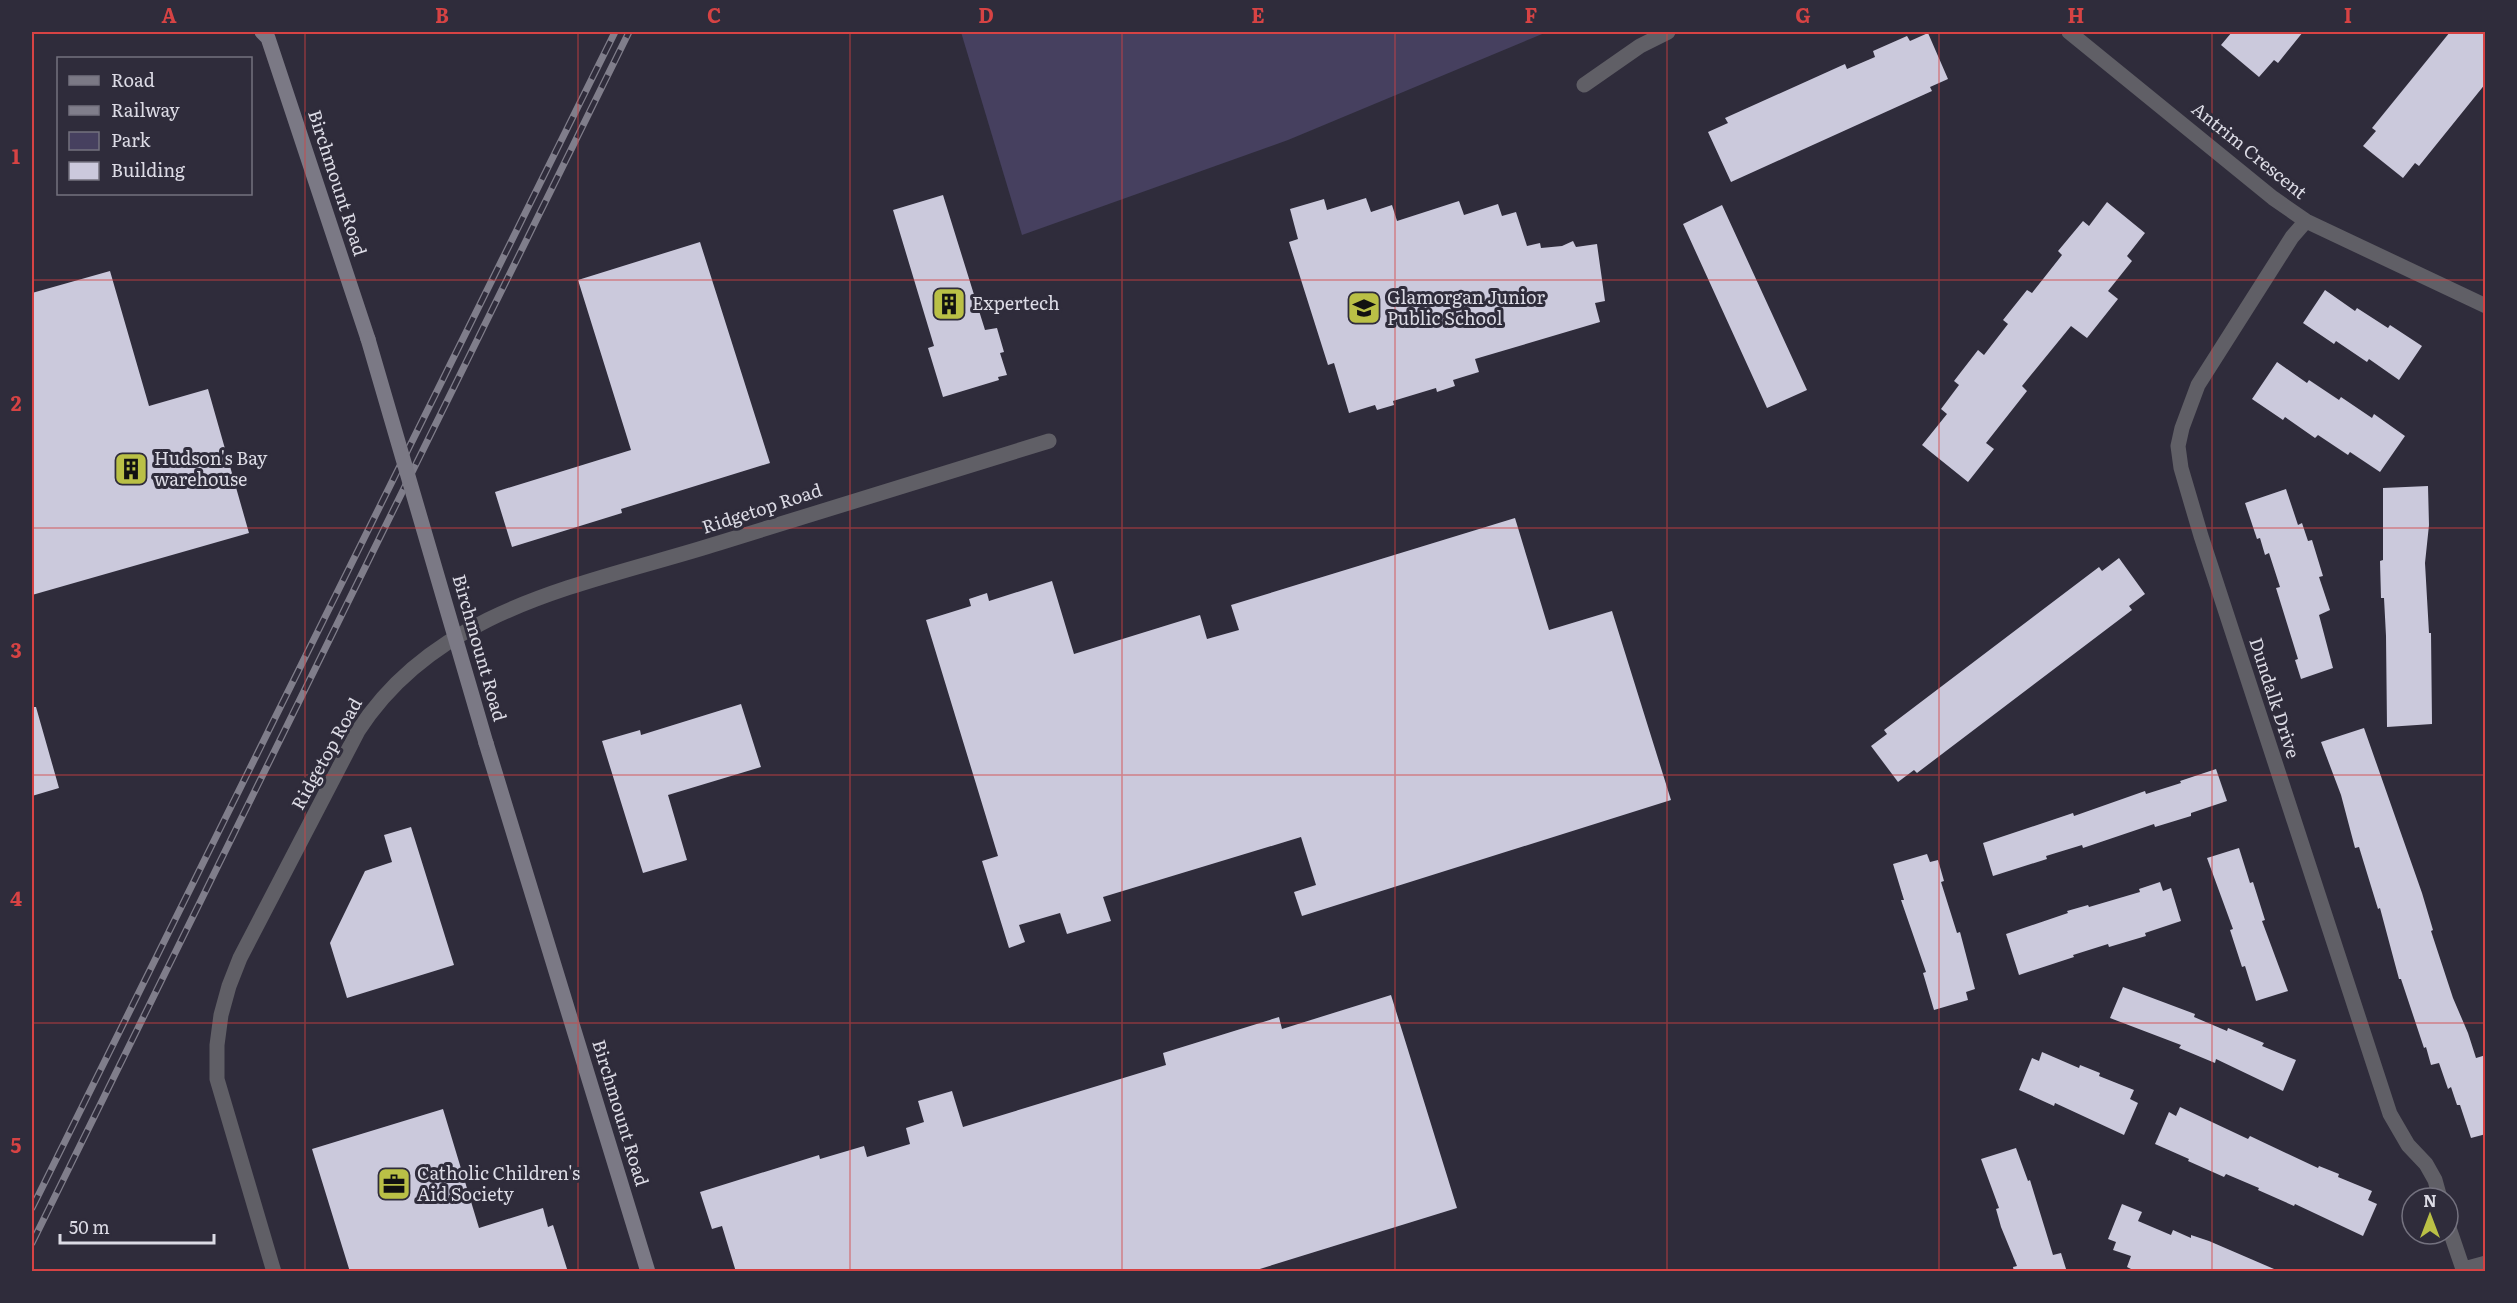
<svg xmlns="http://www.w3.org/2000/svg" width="2517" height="1303" viewBox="0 0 2517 1303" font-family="Literata,serif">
<rect width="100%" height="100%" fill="#2f2c3b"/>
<!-- green -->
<path fill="#46405f" d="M 961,32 L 1547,32 L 1288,140 L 1022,235 Z"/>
<!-- building -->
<path fill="#cbc9dc" d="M 2232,32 L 2303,32 L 2278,63 L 2274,60 L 2259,77 L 2221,45 Z
M 2450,32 L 2486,32 L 2486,83 L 2419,166 L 2415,163 L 2403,178 L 2363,146 L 2376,131 L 2372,128 Z
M 1928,33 L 1948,79 L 1930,87 L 1932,91 L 1731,182 L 1708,132 L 1728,123 L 1725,118 L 1845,64 L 1847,69 L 1875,57 L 1873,51 L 1907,36 L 1910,41 Z
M 943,195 L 985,330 L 997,328 L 1004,352 L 1000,353 L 1007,375 L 998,377 L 999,380 L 943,397 L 928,348 L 934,346 L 893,210 Z
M 1366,198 L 1371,212 L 1392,205 L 1397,221 L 1459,201 L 1464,215 L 1498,204 L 1502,216 L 1516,212 L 1527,246 L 1540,243 L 1541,248 L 1562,246 L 1573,241 L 1576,247 L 1597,244 L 1605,301 L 1595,303 L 1600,322 L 1475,359 L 1479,372 L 1453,380 L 1455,386 L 1437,392 L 1436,388 L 1393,401 L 1394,405 L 1377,410 L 1375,405 L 1349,413 L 1334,363 L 1328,365 L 1289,242 L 1298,239 L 1290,209 L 1324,199 L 1327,210 Z
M 2107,202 L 2145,233 L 2127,256 L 2132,261 L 2108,291 L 2118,299 L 2087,338 L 2071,326 L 2022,386 L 2027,391 L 1986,443 L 1994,449 L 1968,482 L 1922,445 L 1947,414 L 1941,409 L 1959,385 L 1954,381 L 1978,350 L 1984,355 L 2008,324 L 2003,320 L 2027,290 L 2032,293 L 2062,255 L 2058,251 L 2083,221 L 2089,226 Z
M 1722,205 L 1807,390 L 1767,408 L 1683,224 Z
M 700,242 L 770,463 L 621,509 L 622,513 L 512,547 L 495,492 L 631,450 L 578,280 Z
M 110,271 L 149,406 L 208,389 L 249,533 L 32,595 L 32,293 Z
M 2325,290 L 2355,311 L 2357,308 L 2388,328 L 2390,325 L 2422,346 L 2399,380 L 2369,359 L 2367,362 L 2336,341 L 2334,344 L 2303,323 Z
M 2277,362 L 2307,383 L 2309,380 L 2339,400 L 2341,397 L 2372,418 L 2374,414 L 2405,436 L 2380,472 L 2350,452 L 2348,455 L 2318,435 L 2315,438 L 2285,417 L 2283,420 L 2252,399 Z
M 2428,486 L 2429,525 L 2425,563 L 2429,633 L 2431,633 L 2432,724 L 2387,727 L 2386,636 L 2384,598 L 2381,598 L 2380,561 L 2383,560 L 2383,488 Z
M 2286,489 L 2298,525 L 2302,523 L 2308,541 L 2312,540 L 2323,576 L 2319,577 L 2330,610 L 2319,615 L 2333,668 L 2301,679 L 2295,660 L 2298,659 L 2276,588 L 2280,587 L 2269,553 L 2265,555 L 2260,538 L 2257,539 L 2245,503 Z
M 1515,518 L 1549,630 L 1612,611 L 1671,800 L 1302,916 L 1294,892 L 1316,885 L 1301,837 L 1103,897 L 1111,921 L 1067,934 L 1060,913 L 1019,925 L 1025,942 L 1009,948 L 982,861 L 998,856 L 926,620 L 971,606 L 969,599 L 987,593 L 989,601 L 1052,581 L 1074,654 L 1200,615 L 1207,639 L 1239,630 L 1231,605 Z
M 2119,558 L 2145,594 L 2129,606 L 2132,610 L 1917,773 L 1914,770 L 1898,782 L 1871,746 L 1887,734 L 1884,730 L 2099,567 L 2102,571 Z
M 741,704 L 761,767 L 668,795 L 687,860 L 643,873 L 602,741 L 640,730 L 641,735 Z
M 32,707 L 36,707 L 59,788 L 32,796 Z
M 2364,728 L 2422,893 L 2433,930 L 2431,931 L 2453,998 L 2468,1033 L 2476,1058 L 2486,1055 L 2486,1134 L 2471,1138 L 2460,1105 L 2457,1105 L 2451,1087 L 2448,1089 L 2439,1063 L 2431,1065 L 2426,1047 L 2424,1048 L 2401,979 L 2399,979 L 2380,908 L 2378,909 L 2359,847 L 2355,848 L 2341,795 L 2321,742 Z
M 2216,769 L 2227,801 L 2191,813 L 2191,816 L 2155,827 L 2154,824 L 2083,848 L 2082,845 L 2046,856 L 2047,859 L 1993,876 L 1983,843 L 2073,813 L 2074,816 L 2145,791 L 2146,794 L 2181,783 L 2180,781 Z
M 411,827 L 454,965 L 347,998 L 330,943 L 365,871 L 392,862 L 384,835 Z
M 2239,848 L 2250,883 L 2253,882 L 2265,920 L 2262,921 L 2288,991 L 2256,1001 L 2245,966 L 2242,967 L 2230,930 L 2233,929 L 2207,858 Z
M 1927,854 L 1930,862 L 1938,860 L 1944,881 L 1941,882 L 1957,933 L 1960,932 L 1975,989 L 1966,992 L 1968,1000 L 1934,1010 L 1923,973 L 1926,972 L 1901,900 L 1904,900 L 1893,864 Z
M 2160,882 L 2163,891 L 2171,888 L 2181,921 L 2145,933 L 2146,936 L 2109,947 L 2108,944 L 2073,955 L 2074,957 L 2019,975 L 2006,934 L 2068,913 L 2067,911 L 2088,905 L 2089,907 L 2140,892 L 2139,889 Z
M 2123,987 L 2195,1014 L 2194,1017 L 2227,1031 L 2228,1028 L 2264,1043 L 2262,1046 L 2296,1060 L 2283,1091 L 2216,1059 L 2215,1063 L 2179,1048 L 2181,1045 L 2110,1018 Z
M 1391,995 L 1457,1208 L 1250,1272 L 736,1272 L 722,1226 L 712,1229 L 700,1192 L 819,1155 L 820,1159 L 864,1146 L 867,1157 L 910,1144 L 906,1128 L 924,1122 L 918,1101 L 952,1091 L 963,1127 L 1166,1065 L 1163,1053 L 1279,1017 L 1282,1029 Z
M 2042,1052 L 2079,1068 L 2080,1065 L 2100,1073 L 2099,1076 L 2134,1090 L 2130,1099 L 2138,1103 L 2124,1135 L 2055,1103 L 2054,1106 L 2019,1090 L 2032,1058 L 2039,1061 Z
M 2180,1107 L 2248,1139 L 2250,1136 L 2318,1168 L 2319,1166 L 2339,1174 L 2338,1177 L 2372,1191 L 2368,1200 L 2377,1204 L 2363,1236 L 2295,1204 L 2294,1206 L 2258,1190 L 2259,1188 L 2226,1174 L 2224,1177 L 2188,1161 L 2189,1159 L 2155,1144 L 2169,1112 L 2176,1116 Z
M 443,1109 L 479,1228 L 543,1208 L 548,1227 L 553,1225 L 568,1272 L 350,1272 L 312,1149 Z
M 2016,1148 L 2028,1181 L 2030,1180 L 2053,1255 L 2061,1253 L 2067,1272 L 2014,1272 L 2013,1267 L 2017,1266 L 2001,1227 L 1996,1209 L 1999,1208 L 1981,1159 Z
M 2122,1204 L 2142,1212 L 2138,1221 L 2171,1235 L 2173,1230 L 2191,1238 L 2191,1235 L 2209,1241 L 2281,1272 L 2137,1272 L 2127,1267 L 2131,1256 L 2113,1250 L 2116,1242 L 2108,1239 Z"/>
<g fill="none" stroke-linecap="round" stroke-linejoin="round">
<!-- minor -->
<path stroke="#605f66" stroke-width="15" d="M 2069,32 L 2273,198 L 2306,221 L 2486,306
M 1584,85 L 1640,46 L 1668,32
M 2306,221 L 2292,237 L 2198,385 L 2182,428 L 2178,446 L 2181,468 L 2201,536 L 2390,1114 L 2408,1145 L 2426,1164 L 2435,1180 L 2440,1198
M 2448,1225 L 2464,1272
M 2464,1269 L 2486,1263
M 274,1272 L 217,1079 L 217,1045 L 221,1015 L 229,986 L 240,958 L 358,731 C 438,606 589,584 719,543 C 829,508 939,474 1049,441"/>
<!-- secondary -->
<path stroke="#7b7985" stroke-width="15" d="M 262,32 L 268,38 L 368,339
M 486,743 L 648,1272"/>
<defs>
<path id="rail" d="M 32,1208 L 615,32
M 32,1243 L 629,32"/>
</defs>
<!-- rail casing -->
<use href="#rail" stroke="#807e8b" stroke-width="7"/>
<!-- rail -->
<use href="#rail" stroke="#2f2c3b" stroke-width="4.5" stroke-dasharray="14" stroke-linecap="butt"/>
<!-- secondary-bridge -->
<path stroke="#7b7985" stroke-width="15" d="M 368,339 L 486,743"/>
</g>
<!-- grid -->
<path fill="none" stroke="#d74344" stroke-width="1.5" stroke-opacity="0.55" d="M 305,32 L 305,1272M 578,32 L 578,1272M 850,32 L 850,1272M 1122,32 L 1122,1272M 1395,32 L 1395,1272M 1667,32 L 1667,1272M 1939,32 L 1939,1272M 2212,32 L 2212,1272M 32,280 L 2486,280M 32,528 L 2486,528M 32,775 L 2486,775M 32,1023 L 2486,1023"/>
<!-- icons -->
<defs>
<symbol id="building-square" viewBox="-11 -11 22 22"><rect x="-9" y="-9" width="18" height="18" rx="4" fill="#bac046" stroke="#2f2c3b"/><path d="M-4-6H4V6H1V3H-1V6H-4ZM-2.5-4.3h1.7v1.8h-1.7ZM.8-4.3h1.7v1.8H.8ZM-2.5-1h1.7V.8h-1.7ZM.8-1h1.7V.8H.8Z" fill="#111"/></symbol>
<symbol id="school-square" viewBox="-11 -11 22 22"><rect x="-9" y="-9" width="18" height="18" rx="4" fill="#bac046" stroke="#2f2c3b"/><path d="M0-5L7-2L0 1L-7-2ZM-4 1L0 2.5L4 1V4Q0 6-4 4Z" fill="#111"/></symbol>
<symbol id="office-square" viewBox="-11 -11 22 22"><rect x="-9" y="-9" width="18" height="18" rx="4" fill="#bac046" stroke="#2f2c3b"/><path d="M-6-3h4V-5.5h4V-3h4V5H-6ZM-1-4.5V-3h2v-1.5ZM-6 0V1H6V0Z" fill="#111"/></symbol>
</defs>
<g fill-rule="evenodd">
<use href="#building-square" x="930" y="285" width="38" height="38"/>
<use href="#school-square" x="1345" y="289" width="38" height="38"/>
<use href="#building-square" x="112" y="450" width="38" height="38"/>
<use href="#office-square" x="375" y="1165" width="38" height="38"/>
</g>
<g text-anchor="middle" stroke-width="6" stroke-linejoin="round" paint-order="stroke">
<!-- street labels -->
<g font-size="18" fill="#dcdbe5" stroke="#2f2c3b">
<text transform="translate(2249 151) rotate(39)" y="6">Antrim Crescent</text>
<text transform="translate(337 183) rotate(72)" y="6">Birchmount Road</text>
<text transform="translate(762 509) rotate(-18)" y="6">Ridgetop Road</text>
<text transform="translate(479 648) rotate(74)" y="6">Birchmount Road</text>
<text transform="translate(2274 698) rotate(72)" y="6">Dundalk Drive</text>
<text transform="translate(327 754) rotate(-61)" y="6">Ridgetop Road</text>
<text transform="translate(620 1113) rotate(73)" y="6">Birchmount Road</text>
</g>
<!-- poi labels -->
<g font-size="18" fill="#dcdbe5" stroke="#2f2c3b" text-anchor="start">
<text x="1387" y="304">Glamorgan Junior<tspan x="1387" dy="21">Public School</tspan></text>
<text x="972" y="310">Expertech</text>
<text x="154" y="465">Hudson's Bay<tspan x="154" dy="21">warehouse</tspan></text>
<text x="417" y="1180">Catholic Children's<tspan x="417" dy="21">Aid Society</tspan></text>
</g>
</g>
<!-- border -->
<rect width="2517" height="1303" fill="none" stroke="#2f2c3b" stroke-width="66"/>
<!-- legend -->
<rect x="57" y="57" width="195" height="138" fill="#2f2c3b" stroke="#74727f" stroke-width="1.5"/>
<rect x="69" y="76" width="30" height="9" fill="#7b7985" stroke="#74727f" stroke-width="1.5"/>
<text x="111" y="87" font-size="18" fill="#dcdbe5">Road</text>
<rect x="69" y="106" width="30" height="9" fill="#807e8b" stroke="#74727f" stroke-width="1.5"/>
<text x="111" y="117" font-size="18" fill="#dcdbe5">Railway</text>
<rect x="69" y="132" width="30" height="18" fill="#46405f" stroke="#74727f" stroke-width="1.5"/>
<text x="111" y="147" font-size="18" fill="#dcdbe5">Park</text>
<rect x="69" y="162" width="30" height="18" fill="#cbc9dc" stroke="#74727f" stroke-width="1.5"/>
<text x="111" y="177" font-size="18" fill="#dcdbe5">Building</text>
<!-- north arrow -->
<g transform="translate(2430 1216)"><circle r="28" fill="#2f2c3b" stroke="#74727f" stroke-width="1.5"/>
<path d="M0-4.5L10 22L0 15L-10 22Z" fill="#bac046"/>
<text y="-9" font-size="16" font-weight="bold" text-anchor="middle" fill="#dcdbe5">N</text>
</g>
<!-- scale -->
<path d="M60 1234v9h154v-9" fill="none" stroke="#dcdbe5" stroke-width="3"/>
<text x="69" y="1234" font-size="18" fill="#dcdbe5" stroke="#2f2c3b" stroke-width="4.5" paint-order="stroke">50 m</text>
<rect x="33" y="33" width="2451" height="1237" fill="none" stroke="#d74344" stroke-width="2"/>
<g font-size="20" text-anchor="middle" font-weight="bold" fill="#d74344">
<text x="169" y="23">A</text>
<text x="442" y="23">B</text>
<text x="714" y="23">C</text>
<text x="986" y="23">D</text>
<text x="1258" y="23">E</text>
<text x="1531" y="23">F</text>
<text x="1803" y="23">G</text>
<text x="2076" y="23">H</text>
<text x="2348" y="23">I</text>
<text x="16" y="164">1</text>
<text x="16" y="411">2</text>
<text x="16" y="658">3</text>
<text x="16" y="906">4</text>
<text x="16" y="1153">5</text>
</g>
</svg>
